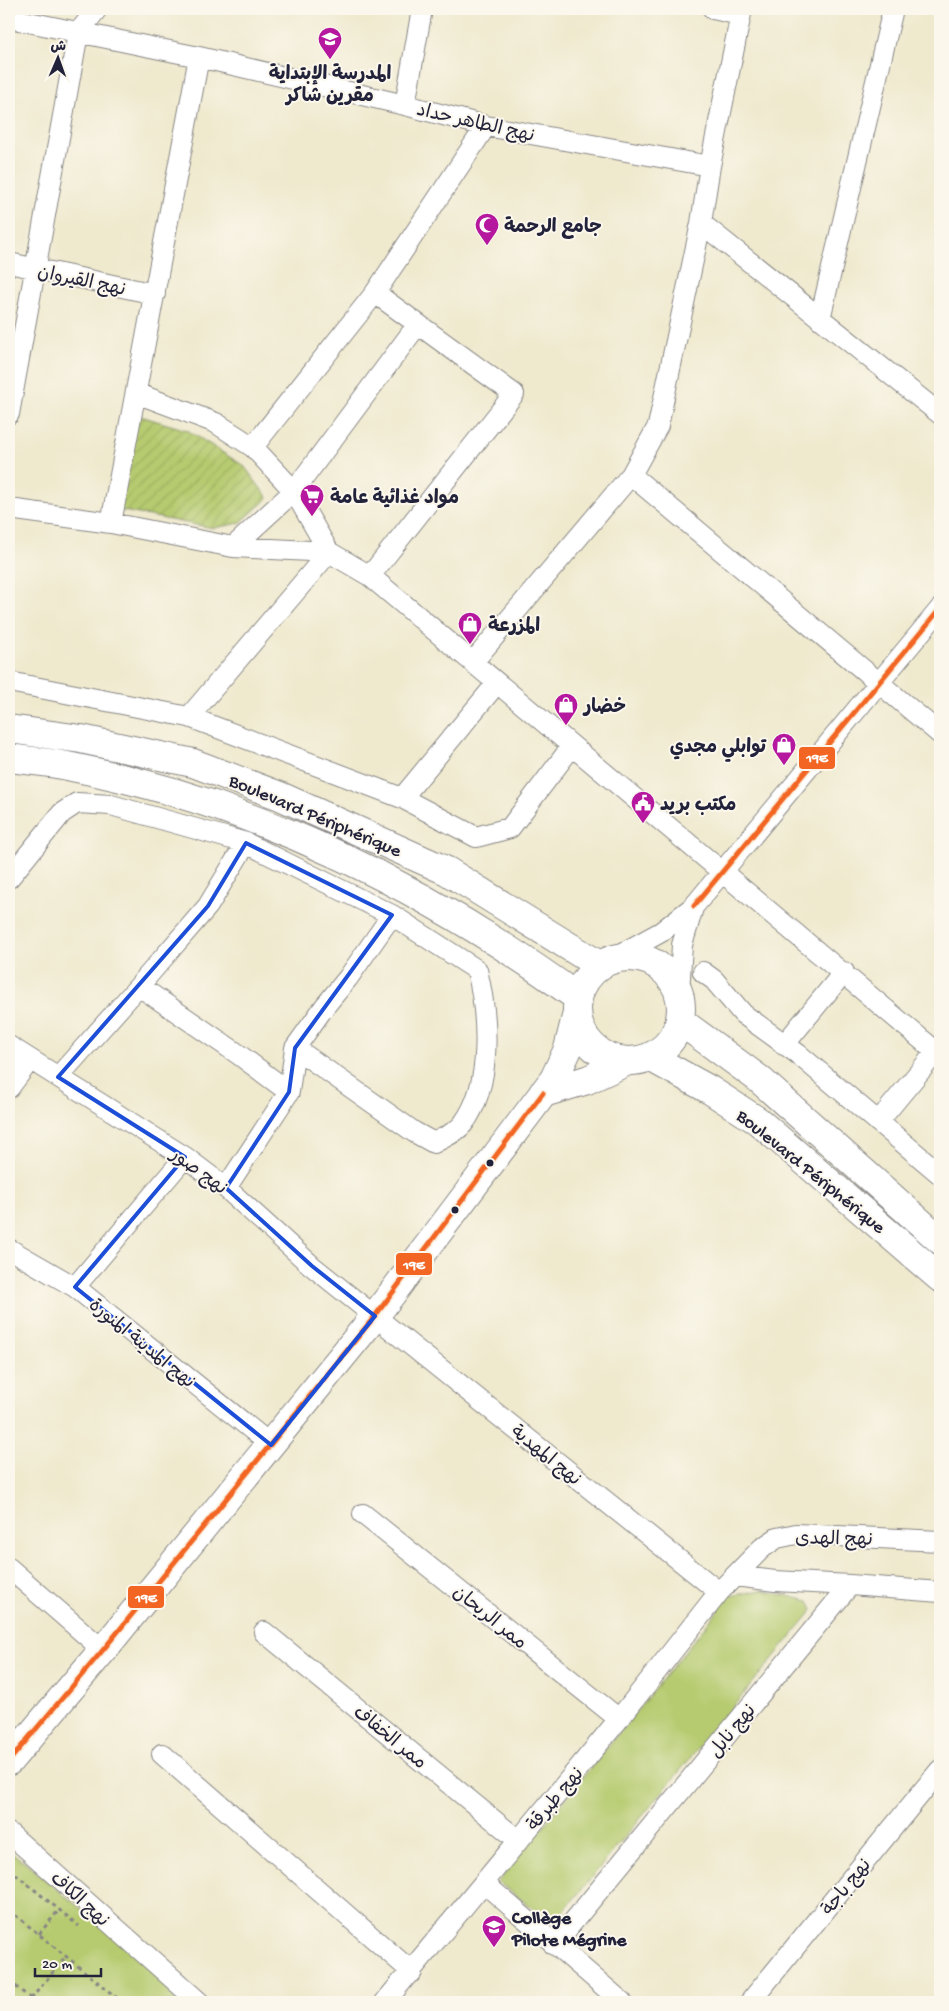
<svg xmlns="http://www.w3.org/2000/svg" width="949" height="2011" viewBox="0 0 949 2011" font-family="'Gochi Hand','Playpen Sans Arabic',sans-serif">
<defs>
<pattern id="garden-furrows" width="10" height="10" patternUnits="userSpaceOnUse" patternTransform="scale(1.25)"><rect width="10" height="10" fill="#b6cb6f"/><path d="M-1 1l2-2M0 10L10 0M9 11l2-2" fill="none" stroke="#9cae61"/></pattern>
</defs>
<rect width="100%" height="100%" fill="#fbf7ec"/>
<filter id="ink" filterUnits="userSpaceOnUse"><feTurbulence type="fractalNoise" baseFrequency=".02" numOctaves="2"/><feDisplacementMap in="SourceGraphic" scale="10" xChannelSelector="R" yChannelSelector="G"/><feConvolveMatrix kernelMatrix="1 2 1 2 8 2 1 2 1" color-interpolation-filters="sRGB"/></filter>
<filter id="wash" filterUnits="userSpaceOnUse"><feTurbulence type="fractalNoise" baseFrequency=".0096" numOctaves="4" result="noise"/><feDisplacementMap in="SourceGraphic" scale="20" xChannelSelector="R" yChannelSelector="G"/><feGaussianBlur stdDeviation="1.12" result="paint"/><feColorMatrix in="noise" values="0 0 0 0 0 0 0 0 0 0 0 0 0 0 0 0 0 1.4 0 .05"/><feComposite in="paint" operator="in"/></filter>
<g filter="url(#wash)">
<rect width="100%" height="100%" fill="#efe9ce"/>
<!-- park -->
<path fill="#b6cb6f" stroke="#6c7655" d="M 762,1590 L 809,1601 L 813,1610 L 553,1924 L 498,1882 L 730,1596 Z
M 9,1850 L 195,2002 L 9,2002 Z"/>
<!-- garden -->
<path fill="url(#garden-furrows)" stroke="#6c7655" d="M 137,415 L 187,430 L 244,466 L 268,498 L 240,523 L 213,528 L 118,510 Z"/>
</g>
<g filter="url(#ink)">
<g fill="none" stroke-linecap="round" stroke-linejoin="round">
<defs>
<path id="street" d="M 713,9 L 740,15
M 9,18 L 199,57 L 405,105 L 486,126 L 710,166
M 405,105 L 422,9
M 486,126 L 375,293 L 253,447 L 294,491 L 329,552 L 370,576 L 940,1055
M 701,223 L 940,414
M 9,263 L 155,294
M 820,319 L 893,9
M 136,393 L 216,423 L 253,447
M 9,414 L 78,33 L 97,9
M 631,475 L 940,734
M 9,509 L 111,523 L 233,547 L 329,552
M 111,523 L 199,57
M 233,547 L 294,491 L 418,324
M 370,576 L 514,394 L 375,293
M 473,662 L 631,475 L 658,426 L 701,223 L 710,166 L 742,9
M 9,682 L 189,717 L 402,798 L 476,837 L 510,828 L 572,746
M 189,717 L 329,552
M 402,798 L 497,683
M 9,878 L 62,813 L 77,803 L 111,805 L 246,843 L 392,915 L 477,970 C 488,1015 493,1085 463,1124 C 456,1133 444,1137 434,1143 L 414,1132 L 295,1048 L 325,1006 L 348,978 L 392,915
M 612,959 L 661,932 L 694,906 L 940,609
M 703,972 L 714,980 L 743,1014 L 798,1054 L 940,1174
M 139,986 L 238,1054 L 289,1092
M 679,993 L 682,945 L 693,908
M 784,1045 L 844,972
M 9,1046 L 185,1157 L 226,1188 L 312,1266 L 719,1592
M 58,1077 L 139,986 L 208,906 L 246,843
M 9,1088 L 30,1060
M 878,1122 L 936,1052
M 226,1188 L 289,1092 L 295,1048
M 9,1249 L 75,1287 L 271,1445
M 75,1287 L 185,1157
M 363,1514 L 619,1719
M 9,1568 L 103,1650
M 735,1576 L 775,1581 L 850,1585
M 264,1632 L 518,1840
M 162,1754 L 412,1972
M 9,1833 L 199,2002
M 485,1884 L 622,2002
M 554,1945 L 850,1585 L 940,1592
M 385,2002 L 619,1719 L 719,1592 L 762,1548 L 777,1538 L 796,1534 L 940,1541
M 750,2002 L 940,1770"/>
<path id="secondary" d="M 543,1093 L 587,1080 L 628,1061
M 9,1761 L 103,1650 L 375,1316 L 554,1079 L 568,1049 L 576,1017"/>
<path id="highway" d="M 9,729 L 81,739 L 193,763 L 280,796 L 447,871 L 599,965
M 9,758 C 30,761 52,762 72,767 C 256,803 427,888 577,997
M577 1009a52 52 0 1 1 104 0a52 52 0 1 1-104 0Z
M 680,1021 L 759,1079 L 940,1240
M 650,1057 L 710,1090 L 758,1121 L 940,1278"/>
</defs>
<!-- street casing -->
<use href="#street" stroke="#888684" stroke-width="22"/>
<!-- secondary casing -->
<use href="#secondary" stroke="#888684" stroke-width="30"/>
<!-- highway casing -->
<use href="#highway" stroke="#888684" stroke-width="30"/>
<!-- path -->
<path stroke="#888684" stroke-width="3" stroke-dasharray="4 4" stroke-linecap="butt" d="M 9,1869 L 79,1926
M 9,1910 L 122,2002
M 39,1934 L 59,1910
M 9,1981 L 35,2002
M 31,1999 L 66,1956"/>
<!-- street -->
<use href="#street" stroke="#fff" stroke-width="20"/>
<!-- secondary -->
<use href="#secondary" stroke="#fff" stroke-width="28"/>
<!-- highway -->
<use href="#highway" stroke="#fff" stroke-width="28"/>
<defs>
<path id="bus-1" d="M 694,906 L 940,609
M 9,1761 L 103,1650 L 375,1316 L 543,1093"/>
</defs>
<!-- bus-1 casing -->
<use href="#bus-1" stroke="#fbf7ec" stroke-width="9"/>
<!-- bus-1 -->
<use href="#bus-1" stroke="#f26522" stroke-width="5"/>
</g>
</g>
<!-- marked area -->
<path fill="none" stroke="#1d4ed8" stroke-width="4" stroke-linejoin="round" d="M 246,843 L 392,915 L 295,1048 L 289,1092 L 226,1188 L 312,1266 L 375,1316 L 271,1445 L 75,1287 L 185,1157 L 58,1077 L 208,906 Z"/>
<!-- icons -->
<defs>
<symbol id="school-pin" viewBox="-11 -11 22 30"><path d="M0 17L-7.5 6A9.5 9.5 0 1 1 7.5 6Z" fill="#b5179e" stroke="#fbf7ec"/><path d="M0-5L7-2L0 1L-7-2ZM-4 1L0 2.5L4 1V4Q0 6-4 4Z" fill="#fff"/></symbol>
<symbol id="mosque-pin" viewBox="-11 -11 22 30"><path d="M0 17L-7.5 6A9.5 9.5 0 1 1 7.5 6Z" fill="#b5179e" stroke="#fbf7ec"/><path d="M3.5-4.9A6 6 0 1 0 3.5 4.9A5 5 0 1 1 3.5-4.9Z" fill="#fff"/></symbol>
<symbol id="supermarket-pin" viewBox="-11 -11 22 30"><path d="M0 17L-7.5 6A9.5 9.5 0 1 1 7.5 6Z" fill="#b5179e" stroke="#fbf7ec"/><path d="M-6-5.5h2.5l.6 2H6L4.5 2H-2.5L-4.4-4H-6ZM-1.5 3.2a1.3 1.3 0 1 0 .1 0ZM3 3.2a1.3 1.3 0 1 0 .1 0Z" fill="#fff"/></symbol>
<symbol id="shop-pin" viewBox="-11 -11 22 30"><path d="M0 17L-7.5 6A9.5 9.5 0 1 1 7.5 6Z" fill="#b5179e" stroke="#fbf7ec"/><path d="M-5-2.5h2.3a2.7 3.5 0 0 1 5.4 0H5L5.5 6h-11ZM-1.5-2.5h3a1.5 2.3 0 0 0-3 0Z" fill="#fff"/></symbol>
<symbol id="civic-pin" viewBox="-11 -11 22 30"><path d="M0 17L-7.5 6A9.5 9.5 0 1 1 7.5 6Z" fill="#b5179e" stroke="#fbf7ec"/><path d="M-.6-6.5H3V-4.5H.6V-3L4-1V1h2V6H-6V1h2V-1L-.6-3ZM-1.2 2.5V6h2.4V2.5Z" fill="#fff"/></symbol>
</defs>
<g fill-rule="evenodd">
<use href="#school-pin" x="316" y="25" width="28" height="38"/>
<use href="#mosque-pin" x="473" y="211" width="28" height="38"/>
<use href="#supermarket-pin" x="298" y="482" width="28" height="38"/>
<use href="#shop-pin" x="456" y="610" width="28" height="38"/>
<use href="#shop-pin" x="552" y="691" width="28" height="38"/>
<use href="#shop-pin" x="770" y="731" width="28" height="38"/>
<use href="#civic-pin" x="629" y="789" width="28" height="38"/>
<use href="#school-pin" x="480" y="1913" width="28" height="38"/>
</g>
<!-- markers -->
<g fill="#22223b" stroke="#fbf7ec" stroke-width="2">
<circle cx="490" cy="1163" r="4.5"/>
<circle cx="455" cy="1210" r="4.5"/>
</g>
<g text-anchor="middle" stroke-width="4" stroke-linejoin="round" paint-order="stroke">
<!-- poi labels -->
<g font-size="19" font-weight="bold" fill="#22223b" stroke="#fbf7ec" text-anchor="start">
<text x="330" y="79" text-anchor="middle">المدرسة الإبتداية<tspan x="330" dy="22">مقرين شاكر</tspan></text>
<text x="504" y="232">جامع الرحمة</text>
<text x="330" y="503">مواد غذائية عامة</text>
<text x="488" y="631">المزرعة</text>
<text x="584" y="712">خضار</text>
<text x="766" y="752" text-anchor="end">توابلي مجدي</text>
<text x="660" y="810">مكتب بريد</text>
<text x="512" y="1923">Collège<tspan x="512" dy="22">Pilote Mégrine</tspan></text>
</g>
<!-- street labels -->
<g font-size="19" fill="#22223b" stroke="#fbf7ec">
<text transform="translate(476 121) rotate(13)" y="7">نهج الطاهر حداد</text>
<text transform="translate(82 279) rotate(12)" y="7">نهج القيروان</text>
<text transform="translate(316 814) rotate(23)" y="7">Boulevard Périphérique</text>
<text transform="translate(200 1170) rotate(36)" y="7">نهج صور</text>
<text transform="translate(812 1170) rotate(39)" y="7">Boulevard Périphérique</text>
<text transform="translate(143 1342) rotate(39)" y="7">نهج المدينة المنورة</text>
<text transform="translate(547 1454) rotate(39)" y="7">نهج المهدية</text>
<text transform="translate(834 1537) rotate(1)" y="7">نهج الهدى</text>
<text transform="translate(491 1616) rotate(39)" y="7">ممر الريحان</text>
<text transform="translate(731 1730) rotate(-51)" y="7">نهج نابل</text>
<text transform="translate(391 1736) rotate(39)" y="7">ممر الخفاف</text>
<text transform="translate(554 1798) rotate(-50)" y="7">نهج طبرقة</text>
<text transform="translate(845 1886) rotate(-51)" y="7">نهج باجة</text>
<text transform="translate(81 1898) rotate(42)" y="7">نهج الكاف</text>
</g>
</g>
<g stroke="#fbf7ec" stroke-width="2">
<rect x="798" y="746" width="38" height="24" rx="5" fill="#f26522"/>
<rect x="395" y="1252" width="38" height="24" rx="5" fill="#f26522"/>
<rect x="127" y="1585" width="38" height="24" rx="5" fill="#f26522"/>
</g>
<g font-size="14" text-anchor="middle" font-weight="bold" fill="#fff">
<text x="817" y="762">19E</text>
<text x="414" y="1269">19E</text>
<text x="146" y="1602">19E</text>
</g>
<!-- margin -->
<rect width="949" height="2011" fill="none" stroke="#fbf7ec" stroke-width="30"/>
<!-- north arrow -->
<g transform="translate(58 58) rotate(2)" stroke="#fbf7ec" stroke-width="4" paint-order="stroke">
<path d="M0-4L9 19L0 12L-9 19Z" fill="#22223b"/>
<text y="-8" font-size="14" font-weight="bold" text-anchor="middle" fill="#22223b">ش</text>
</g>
<!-- scale -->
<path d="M35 1968v8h66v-8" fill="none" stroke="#22223b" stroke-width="2.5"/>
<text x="42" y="1968" font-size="15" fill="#22223b" stroke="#fbf7ec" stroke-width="4" paint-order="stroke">20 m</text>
</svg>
